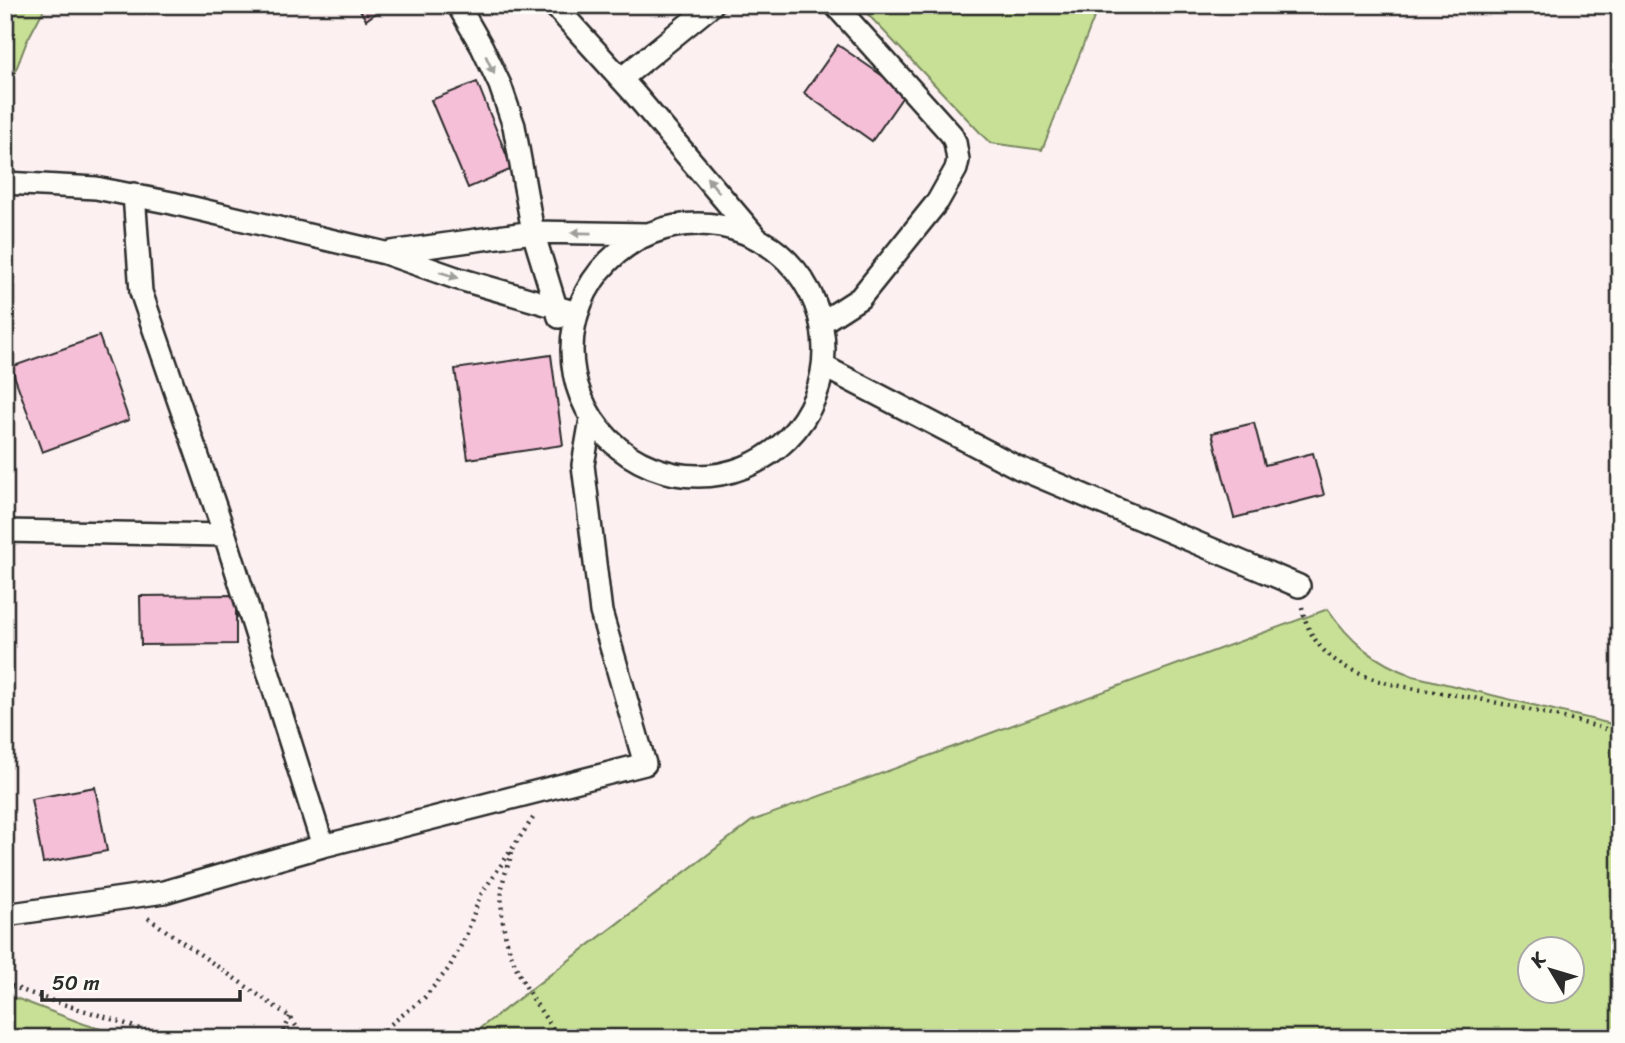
<svg xmlns="http://www.w3.org/2000/svg" width="1625" height="1043" viewBox="0 0 1625 1043" font-family="Sriracha,sans-serif">
<rect width="100%" height="100%" fill="#fcf0f1"/>
<filter id="ink" filterUnits="userSpaceOnUse"><feTurbulence type="fractalNoise" baseFrequency=".0143" numOctaves="2"/><feDisplacementMap in="SourceGraphic" scale="14" xChannelSelector="R" yChannelSelector="G"/><feConvolveMatrix kernelMatrix="1 2 1 2 8 2 1 2 1" color-interpolation-filters="sRGB"/></filter>
<g filter="url(#ink)">
<!-- green -->
<path fill="#c7e096" stroke="#798660" stroke-width="2" fill-rule="evenodd" d="M 5,5 L 46,5 L 27,41 L 5,98 Z
M 859,5 L 1099,5 L 1042,150 L 990,143 Z
M 1328,609 C 1350,642 1375,662 1413,676 L 1620,726 L 1620,1038 L 467,1038 L 752,821 ZM 1530,948 L 1572,948 L 1572,990 L 1530,990 Z
M 5,994 L 84,1024 L 130,1038 L 5,1038 Z"/>
<!-- building -->
<path fill="#f6bfd8" stroke="#2b2b2b" stroke-width="2" d="M 357,5 L 387,5 L 366,20 Z
M 838,45 L 906,92 L 872,141 L 804,93 Z
M 477,82 L 512,169 L 468,188 L 431,100 Z
M 99,336 L 129,420 L 42,452 L 11,367 Z
M 551,355 L 563,445 L 468,459 L 455,369 Z
M 1254,423 L 1265,465 L 1313,453 L 1324,495 L 1234,518 L 1212,433 Z
M 236,595 L 236,644 L 141,645 L 140,596 Z
M 95,787 L 107,851 L 43,863 L 31,799 Z"/>
<g fill="none" stroke-linecap="round" stroke-linejoin="round">
<defs>
<path id="street" d="M 458,5 L 482,47 L 500,85 L 514,126 L 533,232 L 559,317
M 554,5 L 632,91 L 755,236
M 621,79 L 712,5
M 5,183 L 96,188 L 172,203 L 385,253 L 456,278 L 577,313
M 134,194 L 141,292 L 225,535 L 323,846 L 645,764 L 601,612 L 583,465 L 591,419
M572 350a126 126 0 1 1 252 0a126 126 0 1 1-252 0Z
M 391,252 L 533,232 L 648,234
M 821,323 L 860,298 L 938,201 L 956,169 L 958,160 L 955,142 L 951,134 L 835,5
M 823,366 L 1019,468 L 1299,586
M 5,531 L 225,535
M 5,915 L 164,892 L 323,846"/>
</defs>
<!-- street casing -->
<use href="#street" stroke="#2b2b2b" stroke-width="26"/>
<!-- path -->
<path stroke="#2b2b2b" stroke-width="4.5" stroke-dasharray="2 5" stroke-linecap="butt" d="M 1302,607 C 1306,630 1319,650 1339,663 C 1378,688 1430,690 1474,698 C 1523,708 1572,719 1620,733
M 512,852 C 509,864 503,876 502,889 C 497,946 527,994 560,1038
M 148,918 L 290,1017 L 304,1038
M 5,983 C 56,1006 110,1014 160,1038
M 391,1024 L 424,998 L 449,968 L 466,936 L 480,896 L 533,818
M 281,1038 L 290,1017"/>
<!-- street -->
<use href="#street" stroke="#fdfcf7" stroke-width="21"/>
</g>
<!-- one-way arrows -->
<defs><path id="oneway-solid" d="M-6-.8H1V-3.2L6.5 0L1 3.2V.8H-6Z" transform="scale(1.75)"/></defs>
<g fill="#9e9e9b">
<use href="#oneway-solid" transform="translate(490 65) rotate(65)"/>
<use href="#oneway-solid" transform="translate(713 185) rotate(-129)"/>
<use href="#oneway-solid" transform="translate(581 233) rotate(-179)"/>
<use href="#oneway-solid" transform="translate(449 275) rotate(18)"/>
</g>
</g>
<!-- margin -->
<rect width="1625" height="1043" fill="none" stroke="#fdfcf7" stroke-width="28"/>
<rect x="14" y="14" width="1597" height="1015" fill="none" stroke="#2b2b2b" stroke-width="2.5" filter="url(#ink)"/>
<!-- north arrow -->
<g transform="translate(1551 970) rotate(308)"><circle r="33" fill="#fdfcf7" stroke="#a9a8a5" stroke-width="2"/>
<path d="M0-5L12 26L0 18L-12 26Z" fill="#2b2b2b"/>
<text y="-10" font-size="19" font-weight="bold" text-anchor="middle" fill="#2b2b2b">K</text>
</g>
<!-- scale -->
<path d="M42 990v10h198v-10" fill="none" stroke="#2b2b2b" stroke-width="3.5"/>
<text x="52" y="990" font-size="21" fill="#2b2b2b" stroke="#fdfcf7" stroke-width="5" paint-order="stroke">50 m</text>
</svg>
